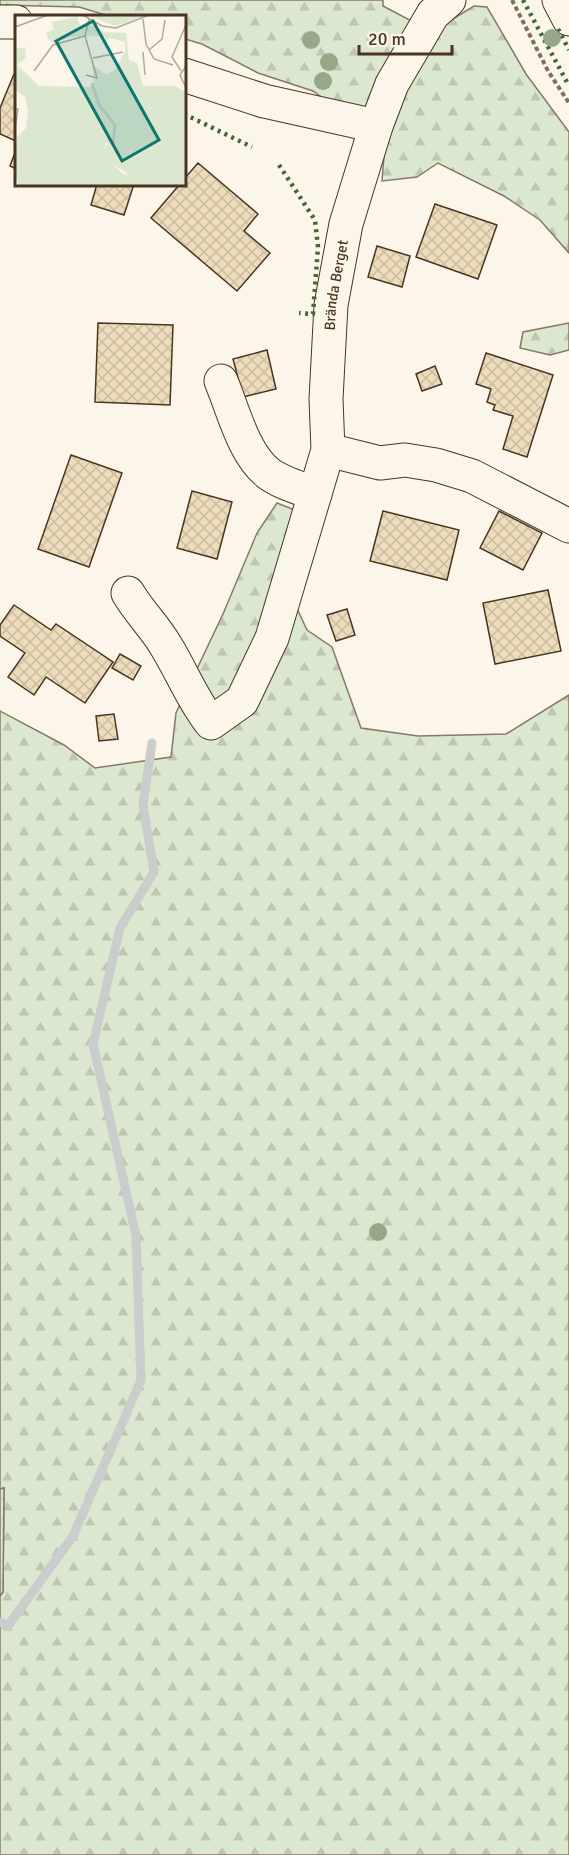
<svg xmlns="http://www.w3.org/2000/svg" width="569" height="1855" viewBox="0 0 569 1855" font-family="Signika,sans-serif">
<defs>
<pattern id="forest-firs" width="22" height="20" patternUnits="userSpaceOnUse" patternTransform="scale(1.5)"><rect width="22" height="20" fill="#dce7d0"/><path d="M5 1l3.5 6h-7zM16 11l3.5 6h-7z" fill="#bec7b2"/></pattern>
<pattern id="wetland-marsh" width="20" height="14" patternUnits="userSpaceOnUse" patternTransform="scale(1.5)"><rect width="20" height="14" fill="#dce7d0"/><path d="M1 5h8M5 5V1M11 12h8M15 12V8" fill="none" stroke="#bec7b2"/></pattern>
<pattern id="building-cross-hatch" width="8" height="8" patternUnits="userSpaceOnUse" patternTransform="scale(1.5)"><rect width="8" height="8" fill="#ecdcbc"/><path d="M0 0l8 8M0 8l8-8" fill="none" stroke="#ccbda1"/></pattern>
</defs>
<rect width="100%" height="100%" fill="#fbf6e9"/>
<!-- forest -->
<path fill="url(#forest-firs)" stroke="#887966" stroke-width="1.5" d="M 0,0 L 383,0 L 383,6 L 432,32 L 474,6 L 487,7 L 526,74 L 569,132 L 569,253 L 540,220 L 504,196 L 438,163 L 417,177 L 382,181 L 385,144 L 313,91 L 258,73 L 202,44 L 185,39 L 184,16 L 109,16 L 79,7 L 0,5 Z
M 569,323 L 569,350 L 550,355 L 520,348 L 523,332 Z
M 277,503 L 305,514 L 282,576 L 307,630 L 332,647 L 361,728 L 418,736 L 506,734 L 569,695 L 569,1855 L 0,1855 L 0,1596 L 3,1592 L 4,1488 L 0,1489 L 0,711 L 64,745 L 95,768 L 171,757 L 176,713 L 223,614 L 257,533 Z"/>
<!-- wetland -->
<path fill="url(#wetland-marsh)" stroke="#887966" stroke-width="1.5" d="M 4,1488 L 3,1592 L 0,1596 L 0,1489 Z"/>
<g fill="none" stroke-linecap="round" stroke-linejoin="round">
<!-- stream -->
<path stroke="#c9cecd" stroke-width="9" d="M 0,1622 L 8,1626 L 73,1536 L 141,1380 L 136,1236 L 93,1044 L 120,928 L 154,872 L 143,805 L 152,743"/>
</g>
<!-- building -->
<path fill="url(#building-cross-hatch)" stroke="#4a3520" stroke-width="1.5" d="M 14,74 L 16,75 L 16,141 L 0,134 L 0,108 Z
M 16,150 L 16,169 L 10,166 Z
M 198,163 L 258,214 L 244,231 L 270,253 L 237,291 L 151,218 L 180,184 L 184,184 L 184,179 Z
M 97,184 L 134,184 L 124,215 L 91,205 Z
M 435,204 L 497,225 L 478,279 L 416,257 Z
M 377,246 L 410,256 L 402,287 L 368,277 Z
M 98,323 L 173,325 L 170,405 L 95,402 Z
M 267,350 L 276,389 L 243,397 L 233,359 Z
M 486,353 L 553,375 L 527,457 L 503,449 L 513,416 L 493,410 L 495,405 L 487,402 L 491,389 L 476,384 Z
M 435,366 L 442,384 L 422,391 L 416,374 Z
M 71,455 L 122,473 L 89,567 L 38,549 Z
M 192,491 L 232,502 L 217,559 L 177,548 Z
M 383,511 L 459,530 L 447,580 L 370,561 Z
M 499,511 L 542,533 L 523,570 L 480,548 Z
M 548,590 L 561,651 L 495,664 L 483,603 Z
M 14,605 L 51,630 L 56,624 L 113,662 L 85,703 L 46,677 L 34,695 L 8,677 L 25,653 L 0,636 L 0,625 Z
M 347,609 L 355,635 L 336,641 L 327,615 Z
M 120,654 L 141,666 L 133,680 L 112,668 Z
M 114,714 L 118,739 L 99,741 L 96,716 Z"/>
<g fill="none" stroke-linecap="round" stroke-linejoin="round">
<defs>
<g id="minor">
<path d="M 559,0 L 569,19"/>
<path d="M 0,22 L 16,22"/>
<path d="M 184,75 L 264,101 L 376,126"/>
<path d="M 221,381 C 233,409 243,453 268,473 C 281,483 300,488 315,494"/>
<path d="M 328,450 L 380,463 L 405,460 L 436,465 L 472,476 L 569,526"/>
<path id="s1" d="M 128,593 C 139,612 155,627 166,646 C 182,672 192,699 211,723 L 242,701 L 272,638 L 328,450 L 326,399 L 331,305 L 346,224 L 376,126 L 392,84 L 433,14 L 449,0"/>
</g>
</defs>
<!-- minor casing -->
<use href="#minor" stroke="#4a3520" stroke-width="35"/>
<!-- path -->
<path stroke="#7f6f5c" stroke-width="4" stroke-dasharray="4.5 3" stroke-linecap="butt" d="M 512,0 L 548,71 L 569,103"/>
<!-- minor -->
<use href="#minor" stroke="#fbf6e9" stroke-width="33"/>
<!-- hedge -->
<path stroke="#436837" stroke-width="4.5" stroke-dasharray="3 4.5" stroke-linecap="butt" d="M 523,0 L 569,86
M 558,29 L 569,50
M 184,114 L 252,147
M 279,165 L 315,220 L 318,247 L 313,314 L 299,313"/>
</g>
<!-- trees -->
<g fill="#96a887">
<circle cx="552" cy="38" r="9"/>
<circle cx="311" cy="40" r="9"/>
<circle cx="329" cy="62" r="9"/>
<circle cx="323" cy="81" r="9"/>
<circle cx="378" cy="1232" r="9"/>
</g>
<g text-anchor="middle" stroke-width="4.5" stroke-linejoin="round" paint-order="stroke">
<!-- street labels -->
<g font-size="15" fill="#4a3520" stroke="#fbf6e9">
<text dy="5" stroke="none"><textPath href="#s1" startOffset="624">Brända Berget</textPath></text>
</g>
</g>
<!-- overview -->
<g transform="translate(15 15)">
<rect width="171" height="171" fill="#fbf6e9"/>
<path d="M 71,0 L 132,0 L 101,11 Z" fill="#dce7d0"/>
<path d="M 62,2 L 66,13 L 73,9 L 90,17 L 111,18 L 114,45 L 122,48 L 128,71 L 160,71 L 171,77 L 171,171 L 103,171 L 113,166 L 111,157 L 96,149 L 98,129 L 90,128 L 89,141 L 80,156 L 63,161 L 72,163 L 78,171 L 5,171 L 0,161 L 0,124 L 11,113 L 13,96 L 10,82 L 0,75 L 0,34 L 10,32 L 11,43 L 2,50 L 24,71 L 75,72 L 79,69 L 77,49 L 91,60 L 100,55 L 110,36 L 110,27 L 95,23 L 87,30 L 91,23 L 84,21 L 56,22 L 38,28 L 33,24 L 31,18 L 39,14 L 37,7 Z" fill="#dce7d0"/>
<path d="M 95,122 L 98,129 L 96,149 L 116,164 L 103,171 L 78,171 L 59,157 L 80,155 Z" fill="#dce7d0"/>
<path fill="none" stroke="#c9cecd" stroke-width="3" d="M 77,68 L 84,90 L 100,110 L 98,131"/>
<path fill="none" stroke="#b4a999" stroke-width="1.5" d="M 68,0 L 87,11 L 101,13 L 134,0M 128,4 L 131,29 L 139,44 L 158,50M 0,12 L 33,0M 134,35 L 147,24 L 150,5M 128,37 L 130,60M 78,43 L 108,37M 171,51 L 165,60 L 171,73M 19,56 L 38,30 L 70,21M 166,56 L 157,42 L 171,10M 71,60 L 82,63 L 70,21 L 74,4M 0,94 L 3,94 L 0,114"/>
<path fill="#0f766e" fill-opacity="0.15" stroke="#0f766e" stroke-width="3" d="M 78,6 L 144,125 L 107,146 L 41,26 Z"/>
<rect width="171" height="171" fill="none" stroke="#4a3520" stroke-width="3"/>
</g>
<!-- scale -->
<path d="M359 45v9h93v-9" fill="none" stroke="#4a3520" stroke-width="3"/>
<text x="368" y="45" font-size="18" fill="#4a3520" stroke="#fbf6e9" stroke-width="4.5" paint-order="stroke">20 m</text>
</svg>
